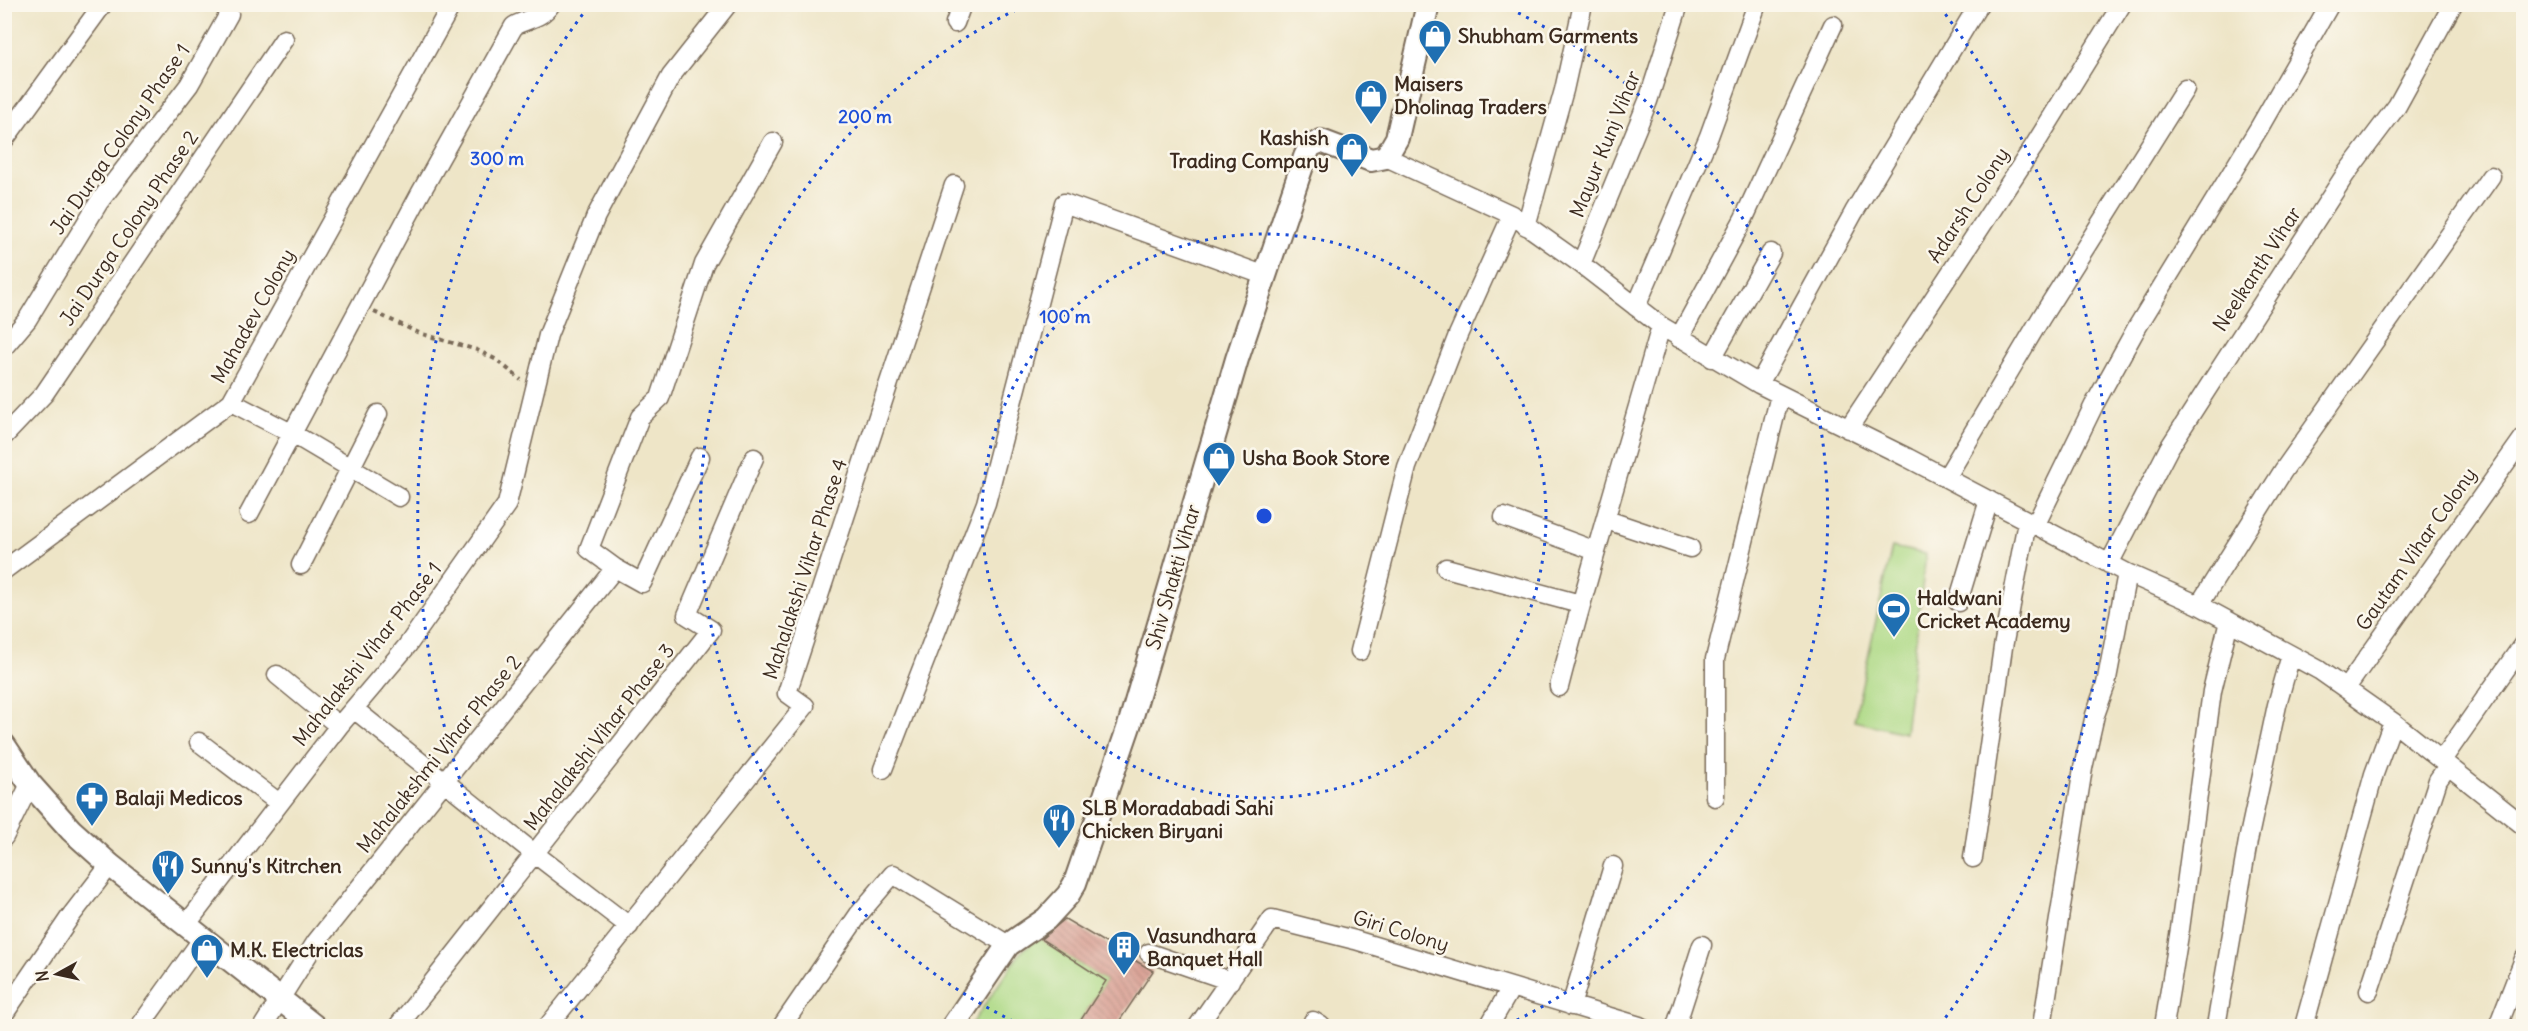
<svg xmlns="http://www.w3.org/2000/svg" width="2528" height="1031" viewBox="0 0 2528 1031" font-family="Delius,sans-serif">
<defs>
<pattern id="building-back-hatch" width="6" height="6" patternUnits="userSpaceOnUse" patternTransform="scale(1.5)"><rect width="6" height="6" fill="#d49386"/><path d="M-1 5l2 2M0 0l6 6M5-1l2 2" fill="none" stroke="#ad786d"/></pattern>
</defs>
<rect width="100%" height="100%" fill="#fbf7ec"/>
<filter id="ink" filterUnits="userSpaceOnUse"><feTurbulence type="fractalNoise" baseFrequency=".0167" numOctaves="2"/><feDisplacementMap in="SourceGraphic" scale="12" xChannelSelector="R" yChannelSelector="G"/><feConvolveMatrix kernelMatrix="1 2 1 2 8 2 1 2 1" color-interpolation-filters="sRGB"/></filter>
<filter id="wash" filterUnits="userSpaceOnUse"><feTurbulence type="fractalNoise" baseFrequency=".008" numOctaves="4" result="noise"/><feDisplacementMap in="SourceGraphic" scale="24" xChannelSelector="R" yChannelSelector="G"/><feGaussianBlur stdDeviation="1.35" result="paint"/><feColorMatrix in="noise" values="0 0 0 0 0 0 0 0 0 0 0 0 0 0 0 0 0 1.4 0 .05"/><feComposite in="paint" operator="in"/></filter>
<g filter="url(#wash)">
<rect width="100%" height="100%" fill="#eee5c7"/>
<!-- grass -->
<path fill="#add985" stroke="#748252" stroke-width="1.5" d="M 1892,547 L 1926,554 L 1905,733 L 1854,721 Z
M 1039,937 L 1106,981 L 1077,1026 L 970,1026 L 1021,952 Z"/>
<g id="blocks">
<!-- building -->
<path fill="url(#building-back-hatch)" d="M 1065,919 L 1153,971 L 1116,1026 L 1077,1026 L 1106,981 L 1041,939 Z"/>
</g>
</g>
<g filter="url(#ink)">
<use href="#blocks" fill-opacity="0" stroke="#7a6b59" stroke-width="1.5"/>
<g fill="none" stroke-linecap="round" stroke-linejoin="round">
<defs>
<path id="minor" d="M 955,23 L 962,4
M 4,140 L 103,4
M 1386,157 L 1512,215 L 1581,264 L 1661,326 L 1759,384 L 1908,458 L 2127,573 L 2199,605 L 2319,670 L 2393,722 L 2524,826
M 1526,226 L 1564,90 L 1583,4
M 1581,264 L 1648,101 L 1679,4
M 1636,307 L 1709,136 L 1757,4
M 1679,338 L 1744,218 L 1833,25
M 4,347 L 27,320 L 99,202 L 189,85 L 229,14
M 1712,358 L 1771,253
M 1759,384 L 1854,212 L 1979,4
M 231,402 L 293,434 L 399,497
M 1848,429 L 2034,146 L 2122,4
M 4,436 L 44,394 L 284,39
M 700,457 L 642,583 L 615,568 L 589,549 L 640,417 L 660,398 L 704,264 L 773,142
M 1946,478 L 2041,318 L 2185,89
M 249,514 L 420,194 L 514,26 C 528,18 541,19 551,4
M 1504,517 L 1596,551
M 1607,520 L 1690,548
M 2035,526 L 2094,405 L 2136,329 L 2259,128 L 2330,4
M 2109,564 L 2169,448 L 2345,175 L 2397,106 L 2453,4
M 301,565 L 378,414
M 1446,568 L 1580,604
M 4,570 L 231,402 L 452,4
M 1958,602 L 1989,500
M 2199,605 L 2283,471 L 2491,176
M 1360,651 L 1407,467 L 1458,335 L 1512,215
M 277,675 L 339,726
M 1559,687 C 1590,566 1627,447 1661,326
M 2346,688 L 2524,437
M 354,709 L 535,854 L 629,926
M 199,742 L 279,803
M 2442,760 L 2524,643
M 883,769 L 986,503 L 1064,203 L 1266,276
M 1715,797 L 1715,659 L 1780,395
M 4,837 L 30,784
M 1973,858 L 2003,647 L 2027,522
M 186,925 L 339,726 L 407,646 L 507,504 L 548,335 L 596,216 L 671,76 L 728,4
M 1149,953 L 1230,981
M 2369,991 L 2438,780 L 2448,766
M 1571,1006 L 1613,866
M 4,1014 L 70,917 L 110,865
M 1313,1021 L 1321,1026
M 140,1026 L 203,938
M 263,1026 L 316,942 L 615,568
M 398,1026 L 711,630 L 687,615 L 754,458
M 548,1026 L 805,706 L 787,693 L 954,185
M 782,1026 L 859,914 L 893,874 L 1008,945
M 1198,1026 L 1272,919 L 1355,940 L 1640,1026
M 1489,1026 L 1511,988
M 1676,1026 L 1702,945
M 2042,1026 L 2083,768 L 2095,715 L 2106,684 L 2127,573
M 2164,1026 L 2180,929 L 2212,691 L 2229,621
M 2216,1026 L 2248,841 L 2277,705 L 2291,655
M 2304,1026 L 2374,774 L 2393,722
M 2498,1026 L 2524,959"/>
<path id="tertiary" d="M 4,745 L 30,784 L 71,830 L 110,865 L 314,1026
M 953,1026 L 1008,945 L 1046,919 L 1068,895 L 1075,883 L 1129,726 L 1237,359 L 1305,157 L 1310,146 L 1321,141 L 1371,160 L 1386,157 L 1397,138 L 1428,4"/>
</defs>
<!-- minor casing -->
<use href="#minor" stroke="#7a6b59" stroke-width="21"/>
<!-- tertiary casing -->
<use href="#tertiary" stroke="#7a6b59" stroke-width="26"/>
<!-- path -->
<path stroke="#7a6b59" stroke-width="4" stroke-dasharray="4.5 4.5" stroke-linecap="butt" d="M 374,312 L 419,333 L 477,350 L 497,360 L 521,380"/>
<!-- minor -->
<use href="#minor" stroke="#fff" stroke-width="18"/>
<!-- tertiary -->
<use href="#tertiary" stroke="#fff" stroke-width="22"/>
</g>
</g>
<!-- distance rings -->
<g fill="none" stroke="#1d4ed8" stroke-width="3" stroke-dasharray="3 6">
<circle cx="1264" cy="516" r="282"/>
<path d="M1021 1025A564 564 0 0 1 1026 5M1502 5A564 564 0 0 1 1507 1025"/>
<path d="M588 1025A846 846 0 0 1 588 7M1940 7A846 846 0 0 1 1940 1025"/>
</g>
<!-- icons -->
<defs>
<symbol id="shop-pin" viewBox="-11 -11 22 30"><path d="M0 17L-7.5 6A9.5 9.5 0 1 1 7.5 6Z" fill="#1f6fb2" stroke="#fbf7ec"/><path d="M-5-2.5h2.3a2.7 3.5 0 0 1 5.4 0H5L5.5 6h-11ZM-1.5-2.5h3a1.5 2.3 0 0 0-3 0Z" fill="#fff"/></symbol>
<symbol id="stadium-pin" viewBox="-11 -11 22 30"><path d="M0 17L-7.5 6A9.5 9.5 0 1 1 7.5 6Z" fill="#1f6fb2" stroke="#fbf7ec"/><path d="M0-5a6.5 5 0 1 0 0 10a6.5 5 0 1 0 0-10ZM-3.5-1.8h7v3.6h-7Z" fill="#fff"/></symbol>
<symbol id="pharmacy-pin" viewBox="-11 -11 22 30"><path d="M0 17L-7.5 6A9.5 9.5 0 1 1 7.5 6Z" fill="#1f6fb2" stroke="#fbf7ec"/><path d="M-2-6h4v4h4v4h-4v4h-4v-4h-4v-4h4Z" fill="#fff"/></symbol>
<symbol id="restaurant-pin" viewBox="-11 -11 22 30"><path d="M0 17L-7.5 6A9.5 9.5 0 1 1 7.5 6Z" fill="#1f6fb2" stroke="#fbf7ec"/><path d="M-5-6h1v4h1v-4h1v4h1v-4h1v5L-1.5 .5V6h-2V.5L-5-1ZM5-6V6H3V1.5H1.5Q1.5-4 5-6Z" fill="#fff"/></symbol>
<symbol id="building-pin" viewBox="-11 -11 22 30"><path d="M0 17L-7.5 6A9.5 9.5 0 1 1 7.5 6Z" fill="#1f6fb2" stroke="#fbf7ec"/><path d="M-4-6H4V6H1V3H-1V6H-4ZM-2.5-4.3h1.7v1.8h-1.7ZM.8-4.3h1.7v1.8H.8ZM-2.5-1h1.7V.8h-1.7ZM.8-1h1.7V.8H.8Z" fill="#fff"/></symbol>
</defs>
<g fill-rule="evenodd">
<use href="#shop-pin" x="1416" y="17" width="38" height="52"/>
<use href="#shop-pin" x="1352" y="77" width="38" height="52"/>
<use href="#shop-pin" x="1333" y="130" width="38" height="52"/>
<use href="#shop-pin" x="1200" y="439" width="38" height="52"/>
<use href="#stadium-pin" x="1875" y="590" width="38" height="52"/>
<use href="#pharmacy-pin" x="73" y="779" width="38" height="52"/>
<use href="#restaurant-pin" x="1040" y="801" width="38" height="52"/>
<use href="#restaurant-pin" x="149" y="847" width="38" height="52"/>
<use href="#building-pin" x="1105" y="928" width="38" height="52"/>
<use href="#shop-pin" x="188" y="931" width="38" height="52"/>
</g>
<g text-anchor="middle" stroke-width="5" stroke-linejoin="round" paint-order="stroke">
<!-- poi labels -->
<g font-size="20" font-weight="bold" fill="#3b2a1e" stroke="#fbf7ec" text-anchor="start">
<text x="1458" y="43">Shubham Garments</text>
<text x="1394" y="91">Maisers<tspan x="1394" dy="23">Dholinag Traders</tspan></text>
<text x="1329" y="145" text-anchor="end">Kashish<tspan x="1329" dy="23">Trading Company</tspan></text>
<text x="1242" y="465">Usha Book Store</text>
<text x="1917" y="605">Haldwani<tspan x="1917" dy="23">Cricket Academy</tspan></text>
<text x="115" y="805">Balaji Medicos</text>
<text x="1082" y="815">SLB Moradabadi Sahi<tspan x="1082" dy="23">Chicken Biryani</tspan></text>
<text x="191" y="873">Sunny's Kitrchen</text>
<text x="1147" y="943">Vasundhara<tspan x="1147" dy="23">Banquet Hall</tspan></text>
<text x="230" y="957">M.K. Electriclas</text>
</g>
<!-- street labels -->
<g font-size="20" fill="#3b2a1e" stroke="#fbf7ec">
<text transform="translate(120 139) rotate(-55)" y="7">Jai Durga Colony Phase 1</text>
<text transform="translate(1605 144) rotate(-68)" y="7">Mayur Kunj Vihar</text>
<text transform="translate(1968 205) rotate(-57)" y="7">Adarsh Colony</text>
<text transform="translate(129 228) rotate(-56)" y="7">Jai Durga Colony Phase 2</text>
<text transform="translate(2257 269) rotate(-57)" y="7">Neelkanth Vihar</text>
<text transform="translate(253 316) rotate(-61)" y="7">Mahadev Colony</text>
<text transform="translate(2416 549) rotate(-55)" y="7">Gautam Vihar Colony</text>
<text transform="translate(805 569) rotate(-72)" y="7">Mahalakshi Vihar Phase 4</text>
<text transform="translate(1173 577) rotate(-74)" y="7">Shiv Shakti Vihar</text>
<text transform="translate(367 654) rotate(-52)" y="7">Mahalakshi Vihar Phase 1</text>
<text transform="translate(599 737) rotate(-52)" y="7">Mahalakshi Vihar Phase 3</text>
<text transform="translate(439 754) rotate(-51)" y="7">Mahalakshmi Vihar Phase 2</text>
<text transform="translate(1401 931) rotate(17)" y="7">Giri Colony</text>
</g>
</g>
<circle cx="1264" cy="516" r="9" fill="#1d4ed8" stroke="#fbf7ec" stroke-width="3"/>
<g font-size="18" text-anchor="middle" font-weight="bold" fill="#1d4ed8" stroke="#fbf7ec" stroke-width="5" stroke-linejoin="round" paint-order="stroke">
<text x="865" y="123">200 m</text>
<text x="497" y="165">300 m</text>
<text x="1065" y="323">100 m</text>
</g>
<!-- margin -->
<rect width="2528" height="1031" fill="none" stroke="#fbf7ec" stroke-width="24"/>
<!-- north arrow -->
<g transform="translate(57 974) rotate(262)" stroke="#fbf7ec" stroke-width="4.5" paint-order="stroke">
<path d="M0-4.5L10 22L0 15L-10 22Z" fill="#3b2a1e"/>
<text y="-9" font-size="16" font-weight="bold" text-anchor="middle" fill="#3b2a1e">N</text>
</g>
</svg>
